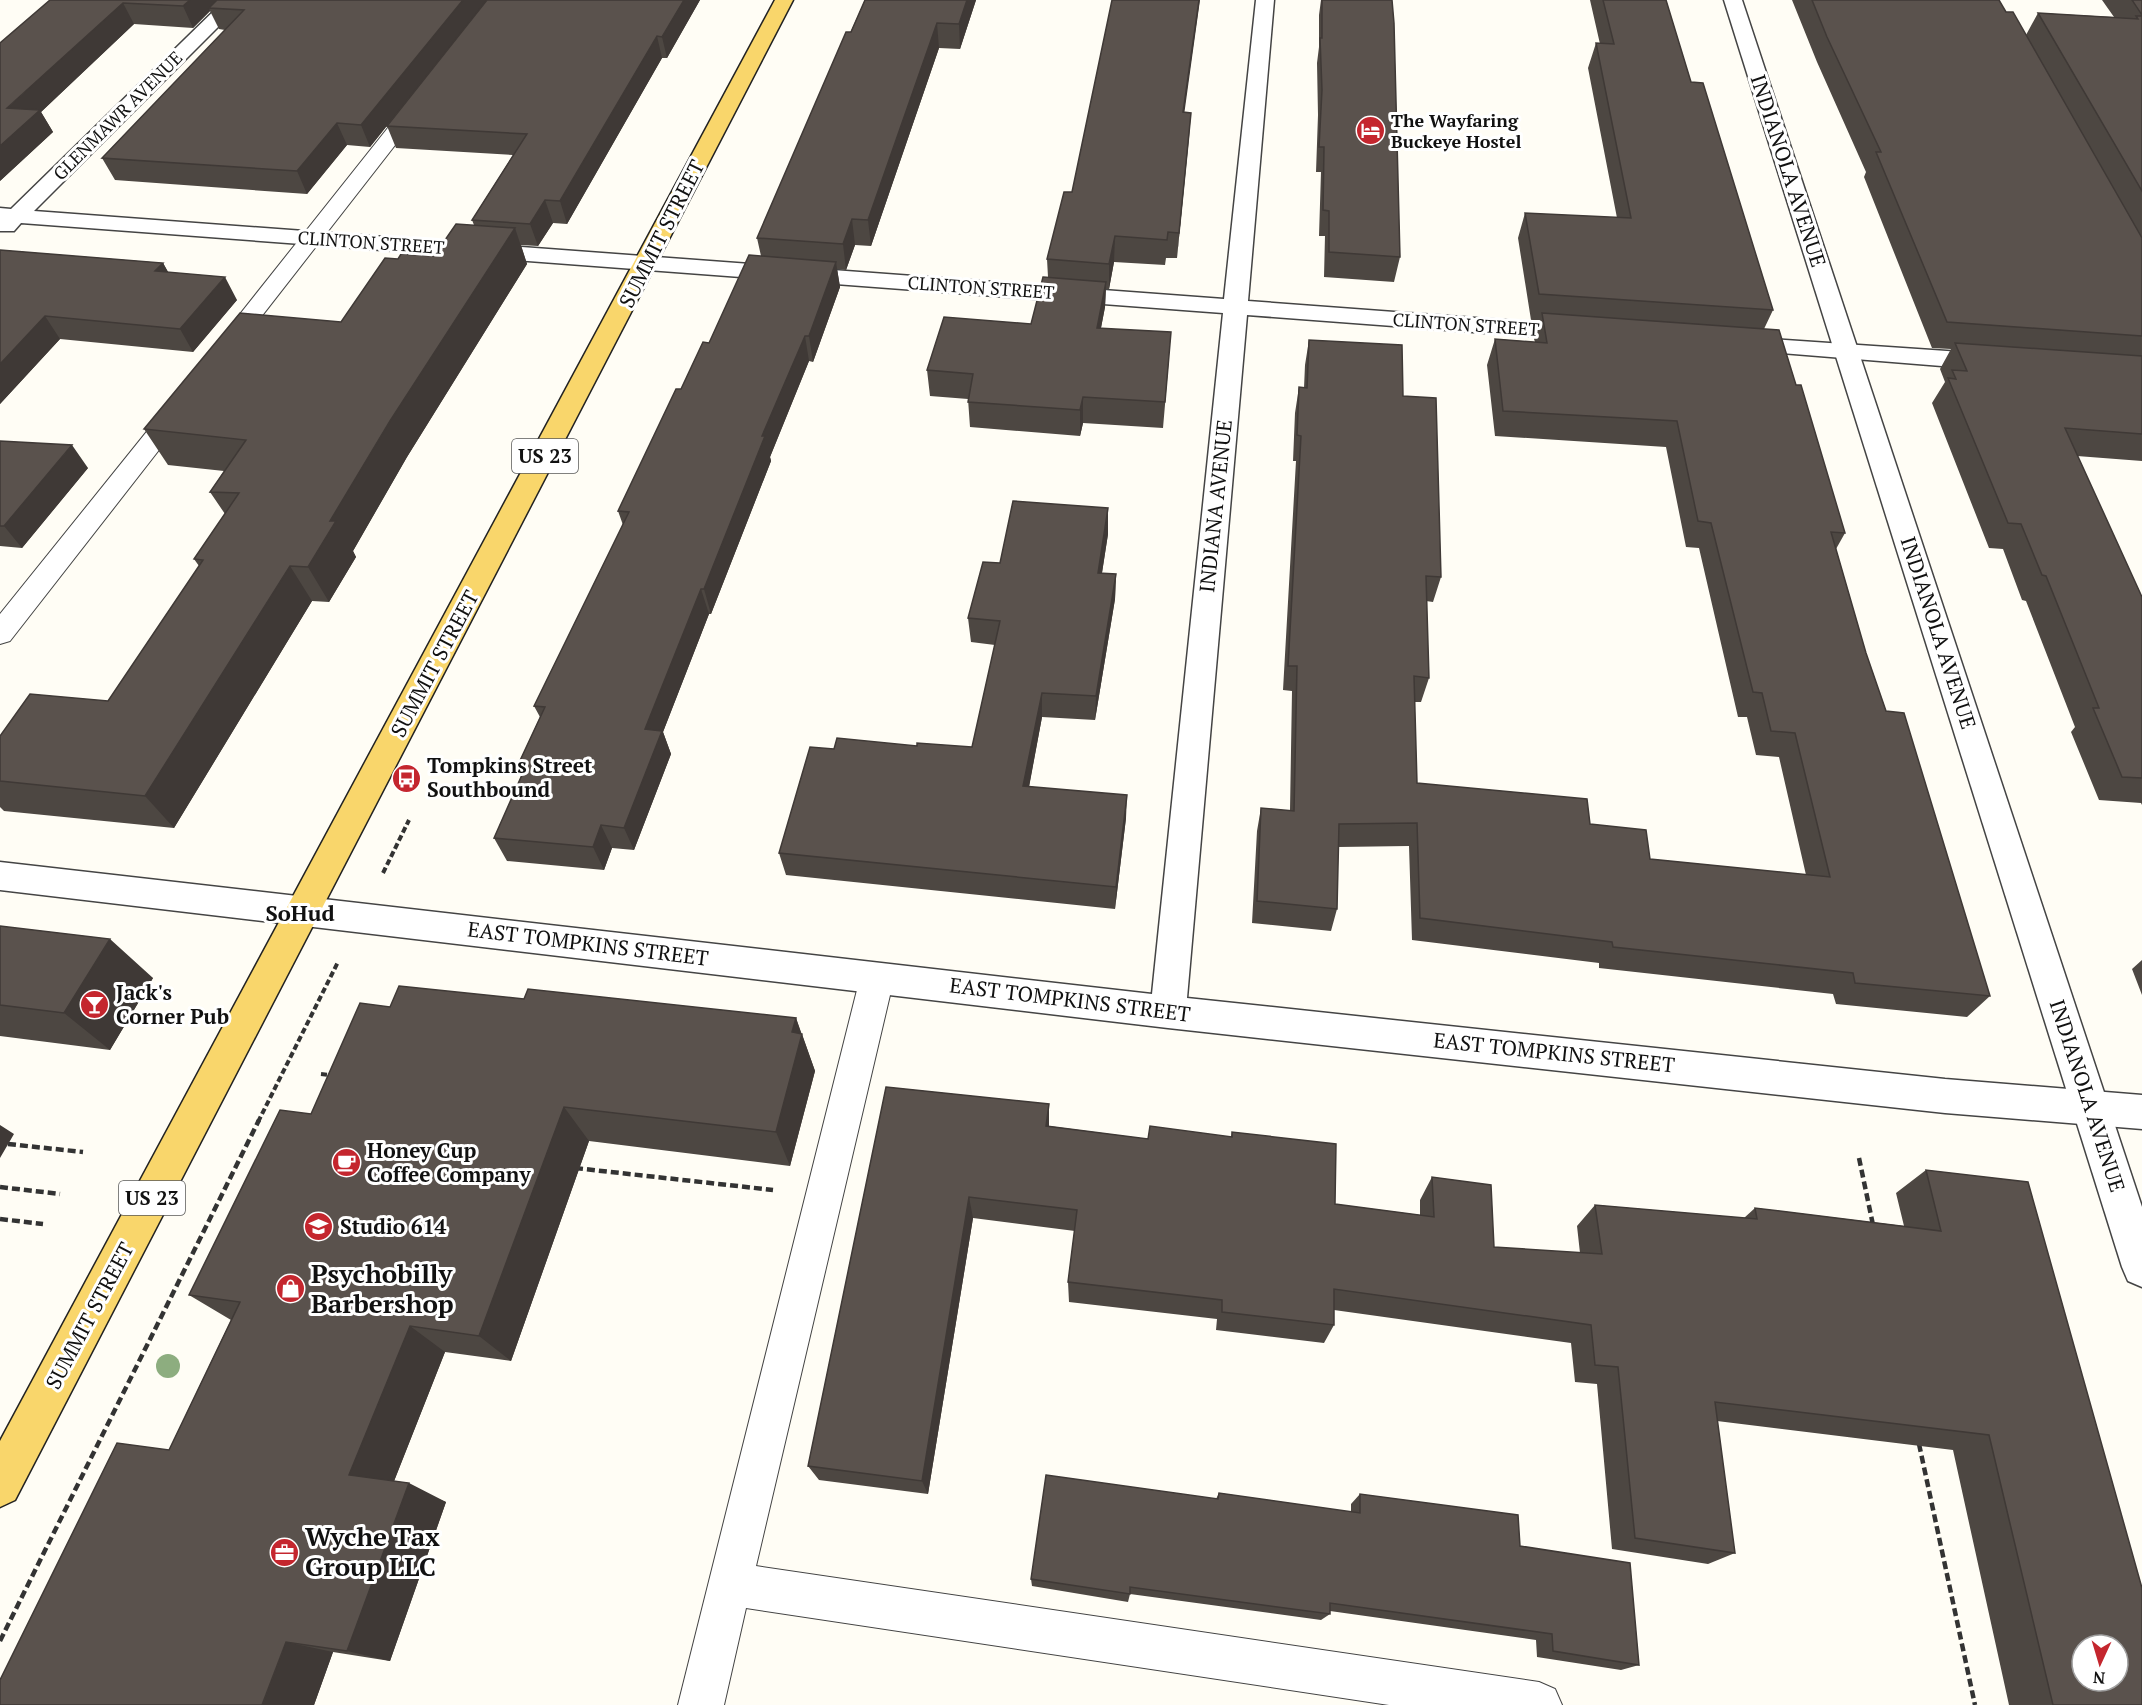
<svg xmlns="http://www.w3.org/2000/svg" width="2142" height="1705" viewBox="0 0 2142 1705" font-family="'PT Serif',serif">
<rect width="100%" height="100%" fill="#fffdf5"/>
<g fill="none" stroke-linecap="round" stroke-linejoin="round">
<defs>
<path id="service" d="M 417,98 L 424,100 L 427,104 L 424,108 L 233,353 L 225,355 L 217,353 L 213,348 L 217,343 L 410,100 Z
M 178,401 L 187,404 L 190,409 L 187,414 L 10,641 L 0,644 L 0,614 L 169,404 Z
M 877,963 L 889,968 L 894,978 L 756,1566 L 1539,1682 L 1555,1689 L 1562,1705 L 1389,1705 L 746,1608 L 724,1705 L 678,1705 L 860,978 L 865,968 Z"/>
<path id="minor" d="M 225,0 L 245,0 L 34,211 L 1224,299 L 1256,0 L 1274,0 L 1248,301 L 1581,326 L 1590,328 L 1593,333 L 1590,338 L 1581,340 L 1247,315 L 1187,998 L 1945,1079 L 2142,1095 L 2142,1129 L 1945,1113 L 1168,1028 L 0,890 L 0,862 L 1152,994 L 1223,313 L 21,223 L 14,231 L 0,231 L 0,208 L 11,209 Z
M 1740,337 L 1991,354 L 2000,357 L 2003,362 L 2000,367 L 1991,370 L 1731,349 L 1728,344 L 1731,339 Z"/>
<path id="tertiary" d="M 1724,0 L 1742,0 L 2142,1207 L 2142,1287 L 2128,1281 L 2122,1267 Z"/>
<path id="primary" d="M 775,0 L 793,0 L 15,1500 L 0,1507 L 0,1441 Z"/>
</defs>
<!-- service casing -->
<use href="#service" stroke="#444" stroke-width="2"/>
<!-- minor casing -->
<use href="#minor" stroke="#444" stroke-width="3"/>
<!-- tertiary casing -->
<use href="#tertiary" stroke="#444" stroke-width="3"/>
<!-- primary casing -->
<use href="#primary" stroke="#222" stroke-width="3"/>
<!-- path-far1 -->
<path stroke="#333" stroke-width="4" stroke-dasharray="6 3" stroke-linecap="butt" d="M 383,873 L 409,820
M 321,1074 L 330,1075
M 258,1122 L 338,962"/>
<!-- path -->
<path stroke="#333" stroke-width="4.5" stroke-dasharray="8 4" stroke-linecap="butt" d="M 8,1144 L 83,1152
M 1859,1158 L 1873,1225
M 575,1168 L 773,1190
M 0,1187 L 60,1194
M 0,1219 L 43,1224
M 1919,1444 L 1975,1705
M 0,1641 L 259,1120"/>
<!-- service -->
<use href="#service" fill="#fff" fill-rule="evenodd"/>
<!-- minor -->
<use href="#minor" fill="#fff" fill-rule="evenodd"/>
<!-- tertiary -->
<use href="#tertiary" fill="#fff" fill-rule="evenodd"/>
<!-- primary -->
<use href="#primary" fill="#f9d66b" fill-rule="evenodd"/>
</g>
<!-- trees -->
<circle fill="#8dad7f" cx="168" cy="1366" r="12"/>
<!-- wall -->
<path fill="#4d4742" d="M 50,0 L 487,0 L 370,147 L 347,145 L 307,194 L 115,180 L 102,158 L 225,30 L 219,29 L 210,11 L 193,28 L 134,24 L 41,112 L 53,132 L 0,181 Z
M 487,0 L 700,0 L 667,58 L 662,58 L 567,224 L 553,223 L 538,246 L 521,245 L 527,264 L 407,457 L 353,551 L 356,557 L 329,602 L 312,601 L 174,828 L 4,811 L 0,807 L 0,736 L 108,701 L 199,566 L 194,559 L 225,514 L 210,492 L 224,471 L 168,465 L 144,429 L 341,322 L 398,259 L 434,256 L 474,225 L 472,220 L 513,155 L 396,148 L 387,126 Z
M 865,0 L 976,0 L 960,49 L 939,48 L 871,246 L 855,245 L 846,270 L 837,269 L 840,287 L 813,362 L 809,361 L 770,457 L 771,461 L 711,614 L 709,614 L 663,732 L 671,754 L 634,850 L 612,848 L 604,870 L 507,861 L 494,838 L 522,775 L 517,767 L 540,717 L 534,706 L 623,525 L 618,511 L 681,389 L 761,256 L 757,238 Z
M 1321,0 L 1392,0 L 1400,257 L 1394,282 L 1324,277 L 1325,236 L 1319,236 L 1321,172 L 1316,172 L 1318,115 L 1317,63 L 1319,47 L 1319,15 Z
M 1590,0 L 1666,0 L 1691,82 L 1773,310 L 1764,329 L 1796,385 L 1845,533 L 1836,549 L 1866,653 L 1886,711 L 1990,996 L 1967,1017 L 1836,1004 L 1833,994 L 1599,968 L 1599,963 L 1412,940 L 1409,846 L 1338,847 L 1337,909 L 1331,931 L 1252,923 L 1257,831 L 1261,808 L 1290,811 L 1292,691 L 1283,690 L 1296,461 L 1293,461 L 1295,413 L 1299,387 L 1304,388 L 1305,365 L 1309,340 L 1403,396 L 1441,577 L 1433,602 L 1426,601 L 1429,678 L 1421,702 L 1414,702 L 1417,783 L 1590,824 L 1650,859 L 1806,875 L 1779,757 L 1756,755 L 1747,717 L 1738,717 L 1699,548 L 1686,547 L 1666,447 L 1495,436 L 1487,365 L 1495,339 L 1535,342 L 1534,339 L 1540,320 L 1531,320 L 1518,238 L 1525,213 L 1617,218 L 1588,68 L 1596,43 L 1600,44 Z
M 1792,0 L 1999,0 L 2006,12 L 2026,35 L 2038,13 L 2114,17 L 2102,0 L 2142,0 L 2142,461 L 2077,456 L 2142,597 L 2142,805 L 2141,803 L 2099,800 L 2071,732 L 2075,727 L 2026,601 L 2022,600 L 2003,549 L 1989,548 L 1932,403 L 1945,382 L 1940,369 L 1951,349 L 1932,348 L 1864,177 L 1866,172 L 1817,62 Z
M 1185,112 L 1191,113 L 1177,258 L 1166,258 L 1165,265 L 1114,262 L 1109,289 L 1106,289 L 1105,307 L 1101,328 L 1169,358 L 1163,428 L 1083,423 L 1080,436 L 970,427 L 968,399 L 930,396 L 927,370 L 1031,324 L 1048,277 L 1047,259 L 1072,192 Z
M 0,250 L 163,263 L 168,272 L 237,300 L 193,352 L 60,339 L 0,404 Z
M 0,441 L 88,468 L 22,548 L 0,546 Z
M 1108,534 L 1102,573 L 1116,574 L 1115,599 L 1095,720 L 1042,717 L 1029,786 L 1126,818 L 1115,909 L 786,875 L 779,853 L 834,749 L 917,746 L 972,747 L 995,645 L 971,642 L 968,618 L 1000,563 Z
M 0,926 L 153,978 L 110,1050 L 0,1036 Z
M 2142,960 L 2142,995 L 2132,969 Z
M 524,999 L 796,1018 L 815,1071 L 790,1166 L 589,1141 L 511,1361 L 445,1352 L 394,1481 L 446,1502 L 390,1661 L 333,1652 L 314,1705 L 169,1450 L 231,1320 L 189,1295 L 311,1114 L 390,1007 Z
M 886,1087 L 1049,1104 L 1049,1126 L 1148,1139 L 1231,1137 L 1232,1132 L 1335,1204 L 1420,1215 L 1420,1200 L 1432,1177 L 1494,1247 L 1580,1253 L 1577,1226 L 1595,1205 L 1744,1218 L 1755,1208 L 1904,1226 L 1896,1193 L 1926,1170 L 2142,1705 L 2009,1705 L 1953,1450 L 1717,1421 L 1735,1553 L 1708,1564 L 1612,1549 L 1597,1384 L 1575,1382 L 1571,1343 L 1334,1310 L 1334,1325 L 1324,1343 L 1216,1330 L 1217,1319 L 1069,1302 L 1068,1282 L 1075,1231 L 973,1218 L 928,1494 L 819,1480 L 808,1466 Z
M 1219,1493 L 1351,1512 L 1351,1504 L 1360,1494 L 1520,1546 L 1639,1665 L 1621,1670 L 1537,1657 L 1536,1640 L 1330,1611 L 1330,1614 L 1321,1620 L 1130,1594 L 1128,1602 L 1032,1586 L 1031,1579 L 1216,1499 Z"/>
<!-- shaded-wall -->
<path fill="#3f3936" d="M 190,0 L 222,0 L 209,8 L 210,11 L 193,28 L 183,6 Z
M 463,0 L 487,0 L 370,147 L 361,125 Z
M 684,0 L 700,0 L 667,58 L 662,37 Z
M 967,0 L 976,0 L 960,49 L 959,24 Z
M 1199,0 L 1200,0 L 1181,137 L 1183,112 Z
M 123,3 L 134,24 L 41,112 L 53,132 L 0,181 L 0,146 L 7,108 Z
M 937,23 L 939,48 L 871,246 L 868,220 Z
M 657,36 L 662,58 L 567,224 L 560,201 Z
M 1191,113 L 1189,138 L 1177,258 L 1179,233 Z
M 337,123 L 347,145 L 307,194 L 297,171 Z
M 545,200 L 553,223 L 538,246 L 530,224 Z
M 852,219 L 855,245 L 846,270 L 843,244 Z
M 515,228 L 527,264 L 407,457 L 353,551 L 356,557 L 329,602 L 308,567 L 330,521 L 390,421 Z
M 1115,236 L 1114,262 L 1109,289 L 1109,264 Z
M 836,262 L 840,287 L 813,362 L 809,336 Z
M 163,263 L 176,286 L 155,271 Z
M 225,277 L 237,300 L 193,352 L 180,329 Z
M 1106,282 L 1105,307 L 1096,353 L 1097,328 Z
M 45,316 L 60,339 L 0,404 L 0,364 Z
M 805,336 L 809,361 L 770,457 L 771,461 L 711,614 L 704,589 L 762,436 Z
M 1083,397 L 1083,423 L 1080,436 L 1080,410 Z
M 72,445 L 88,468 L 22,548 L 4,526 Z
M 1108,508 L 1108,534 L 1098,598 L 1098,573 Z
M 290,566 L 312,601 L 174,828 L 145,796 Z
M 1116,574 L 1115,599 L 1095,720 L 1096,696 Z
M 701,589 L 709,614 L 663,732 L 671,754 L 634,850 L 624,828 L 645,729 Z
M 1042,693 L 1042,717 L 1025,809 L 1023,786 Z
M 1127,795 L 1126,818 L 1115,909 L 1116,887 Z
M 601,825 L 612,848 L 604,870 L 593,847 Z
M 110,939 L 153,978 L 110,1050 L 64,1013 Z
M 796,1018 L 802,1036 L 802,1034 L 815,1071 L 790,1166 L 776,1132 L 792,1032 Z
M 1049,1104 L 1049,1128 L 1046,1126 Z
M 564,1107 L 589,1141 L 511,1361 L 479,1336 Z
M 0,1125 L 14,1134 L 0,1158 Z
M 969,1197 L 973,1218 L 928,1494 L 922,1481 Z
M 410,1326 L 445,1352 L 389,1494 L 349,1475 Z
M 409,1483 L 446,1502 L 390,1661 L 347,1651 Z
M 286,1642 L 333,1652 L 314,1705 L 262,1705 Z"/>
<!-- building -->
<path fill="#5a524d" stroke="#3f3936" stroke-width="1.5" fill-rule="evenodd" d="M 50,0 L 190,0 L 183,6 L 123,3 L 7,108 L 40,110 L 0,146 L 0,43 Z
M 217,0 L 463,0 L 361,125 L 337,123 L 297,171 L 102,158 L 244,10 L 209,8 Z
M 487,0 L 684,0 L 662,37 L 657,36 L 560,201 L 545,200 L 530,224 L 472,220 L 527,134 L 387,126 Z
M 865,0 L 967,0 L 959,24 L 937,23 L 868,220 L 852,219 L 843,244 L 757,238 L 846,32 L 851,32 Z
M 1112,0 L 1199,0 L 1183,112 L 1191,113 L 1179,233 L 1168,232 L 1167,240 L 1115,236 L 1109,264 L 1047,259 L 1064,192 L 1072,192 Z
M 1322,0 L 1392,0 L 1394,23 L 1400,257 L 1329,252 L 1329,211 L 1323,210 L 1324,147 L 1319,147 L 1322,90 L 1320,38 L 1322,38 Z
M 1603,0 L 1666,0 L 1691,82 L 1703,83 L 1773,310 L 1539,294 L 1525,213 L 1631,218 L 1596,43 L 1614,44 Z
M 1812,0 L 1999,0 L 2006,12 L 2013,12 L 2142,238 L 2142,336 L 1947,322 L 1876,152 L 1881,152 L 1827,37 Z
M 2132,0 L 2142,0 L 2142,15 Z
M 2038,13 L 2138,19 L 2136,16 L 2142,16 L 2142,191 Z
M 456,224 L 515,228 L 390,421 L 330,521 L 336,521 L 308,567 L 290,566 L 145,796 L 0,781 L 0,736 L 30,694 L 108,701 L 203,560 L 194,559 L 239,493 L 210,492 L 246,440 L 144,429 L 240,313 L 341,322 L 385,258 L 398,259 L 401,254 L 434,256 Z
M 0,250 L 163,263 L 155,271 L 225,277 L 180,329 L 45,316 L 0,364 Z
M 749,255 L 836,262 L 809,336 L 805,336 L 762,436 L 765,436 L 704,589 L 701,589 L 645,729 L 662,731 L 624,828 L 601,825 L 593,847 L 494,838 L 525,768 L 517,767 L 545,707 L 534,706 L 629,512 L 618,511 L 676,389 L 681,389 L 703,342 L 709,343 Z
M 1043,277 L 1106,282 L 1097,328 L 1171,332 L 1165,402 L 1083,397 L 1080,410 L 968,402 L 973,374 L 927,370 L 944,317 L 1031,324 Z
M 1542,313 L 1779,330 L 1796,385 L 1801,385 L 1845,533 L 1831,532 L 1866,653 L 1886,711 L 1904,713 L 1990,996 L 1855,983 L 1853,973 L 1613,947 L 1612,942 L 1420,918 L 1417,823 L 1339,824 L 1337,909 L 1257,901 L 1261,808 L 1294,811 L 1297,666 L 1288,666 L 1301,436 L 1297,435 L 1299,387 L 1307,388 L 1309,340 L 1402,345 L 1403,396 L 1436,398 L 1441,577 L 1426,576 L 1429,678 L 1414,676 L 1417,783 L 1587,799 L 1590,824 L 1646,830 L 1650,859 L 1830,877 L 1795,733 L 1771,731 L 1762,693 L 1753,692 L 1711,523 L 1698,521 L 1677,421 L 1503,411 L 1495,339 L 1547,343 Z
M 1955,343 L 2142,356 L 2142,434 L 2065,428 L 2142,597 L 2142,778 L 2122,777 L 2093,708 L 2099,708 L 2046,576 L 2042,575 L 2021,524 L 2008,523 L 1948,378 L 1956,379 L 1952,370 L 1967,371 Z
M 0,441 L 72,445 L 4,526 L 0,526 Z
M 1013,501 L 1108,508 L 1098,573 L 1116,574 L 1096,696 L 1042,693 L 1023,786 L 1127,795 L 1116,887 L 779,853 L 810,747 L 834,749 L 837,738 L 917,746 L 917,743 L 972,747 L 1000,621 L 968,618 L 983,562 L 1000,563 Z
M 0,926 L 110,939 L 64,1013 L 0,1005 Z
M 399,986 L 524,999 L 528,989 L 796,1018 L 792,1032 L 802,1034 L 776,1132 L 564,1107 L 479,1336 L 410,1326 L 349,1475 L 409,1483 L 347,1651 L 286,1642 L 262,1705 L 0,1705 L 0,1680 L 117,1443 L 169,1450 L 240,1302 L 189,1295 L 280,1110 L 311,1114 L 360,1003 L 390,1007 Z
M 886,1087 L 1049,1104 L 1046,1126 L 1148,1139 L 1150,1126 L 1232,1137 L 1232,1132 L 1336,1144 L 1335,1204 L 1434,1217 L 1432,1177 L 1491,1185 L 1494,1247 L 1602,1254 L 1595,1205 L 1757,1219 L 1755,1208 L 1941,1231 L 1926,1170 L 2028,1182 L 2142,1588 L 2142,1705 L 2053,1705 L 1989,1435 L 1715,1402 L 1735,1553 L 1635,1538 L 1618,1367 L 1595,1365 L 1591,1325 L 1334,1289 L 1334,1325 L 1222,1312 L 1222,1300 L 1068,1282 L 1077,1210 L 969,1197 L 922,1481 L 808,1466 ZM 2082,1645 L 2118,1645 L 2118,1681 L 2082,1681 Z
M 1046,1475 L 1218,1499 L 1219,1493 L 1360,1513 L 1360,1494 L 1518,1515 L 1520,1546 L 1630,1563 L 1639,1665 L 1553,1651 L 1552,1634 L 1330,1603 L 1330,1614 L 1130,1587 L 1130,1594 L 1031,1579 Z"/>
<!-- icons -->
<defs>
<symbol id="hotel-disc" viewBox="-11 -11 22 22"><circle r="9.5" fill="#c4262e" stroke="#fff"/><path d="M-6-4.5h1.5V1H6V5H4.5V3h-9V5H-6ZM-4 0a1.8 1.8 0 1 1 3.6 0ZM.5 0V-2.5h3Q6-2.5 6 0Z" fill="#fff"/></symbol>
<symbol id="bus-disc" viewBox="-11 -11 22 22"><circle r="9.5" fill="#c4262e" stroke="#fff"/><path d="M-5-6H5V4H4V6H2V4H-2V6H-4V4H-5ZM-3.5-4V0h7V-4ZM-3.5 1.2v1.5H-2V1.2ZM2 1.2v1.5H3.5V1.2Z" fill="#fff"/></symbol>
<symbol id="bar-disc" viewBox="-11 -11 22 22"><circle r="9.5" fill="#c4262e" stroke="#fff"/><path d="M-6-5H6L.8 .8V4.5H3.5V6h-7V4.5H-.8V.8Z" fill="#fff"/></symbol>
<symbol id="cafe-disc" viewBox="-11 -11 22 22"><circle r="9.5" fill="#c4262e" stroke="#fff"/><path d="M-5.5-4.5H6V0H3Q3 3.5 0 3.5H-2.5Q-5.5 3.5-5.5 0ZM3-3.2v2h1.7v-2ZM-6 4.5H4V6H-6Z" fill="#fff"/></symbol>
<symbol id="school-disc" viewBox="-11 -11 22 22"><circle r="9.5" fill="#c4262e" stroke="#fff"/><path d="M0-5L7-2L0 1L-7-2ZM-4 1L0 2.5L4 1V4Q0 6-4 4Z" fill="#fff"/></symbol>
<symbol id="shop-disc" viewBox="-11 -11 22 22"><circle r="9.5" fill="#c4262e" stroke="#fff"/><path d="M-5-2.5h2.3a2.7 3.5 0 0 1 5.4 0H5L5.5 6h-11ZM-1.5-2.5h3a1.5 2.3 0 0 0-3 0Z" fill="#fff"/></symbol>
<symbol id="office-disc" viewBox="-11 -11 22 22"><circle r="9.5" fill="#c4262e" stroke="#fff"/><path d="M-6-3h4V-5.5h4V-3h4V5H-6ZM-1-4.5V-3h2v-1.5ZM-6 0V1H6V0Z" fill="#fff"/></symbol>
</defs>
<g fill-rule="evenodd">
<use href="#hotel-disc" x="1354" y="114" width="33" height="33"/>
<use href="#bus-disc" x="390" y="762" width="33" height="33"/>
<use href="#bar-disc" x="78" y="988" width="33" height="33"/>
<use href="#cafe-disc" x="330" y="1146" width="33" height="33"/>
<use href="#school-disc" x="302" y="1210" width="33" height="33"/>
<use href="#shop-disc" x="274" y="1272" width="33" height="33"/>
<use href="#office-disc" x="268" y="1536" width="33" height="33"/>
</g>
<g text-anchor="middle" stroke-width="6" stroke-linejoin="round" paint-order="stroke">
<!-- far-street labels -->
<g font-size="18" fill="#111" stroke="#fff">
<text transform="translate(118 116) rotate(-45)" y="6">GLENMAWR AVENUE</text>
<text transform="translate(371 243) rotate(4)" y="6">CLINTON STREET</text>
<text transform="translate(981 288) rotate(4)" y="6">CLINTON STREET</text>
<text transform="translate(1466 325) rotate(4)" y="6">CLINTON STREET</text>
</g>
<!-- far-poi labels -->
<g font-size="18" font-weight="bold" fill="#111" stroke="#fff" text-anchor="start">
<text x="1391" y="127">The Wayfaring<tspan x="1391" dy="21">Buckeye Hostel</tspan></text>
</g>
<!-- shield labels -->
<g fill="#fff" stroke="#585858" stroke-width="1.5">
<rect x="512" y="439" width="66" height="34" rx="4.5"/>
<rect x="119" y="1181" width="66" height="34" rx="4.5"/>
</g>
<g font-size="20" font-weight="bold" fill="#111">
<text x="545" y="463">US 23</text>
<text x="152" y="1205">US 23</text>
</g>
<!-- street labels -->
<g font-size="21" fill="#111" stroke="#fff">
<text transform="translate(1788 171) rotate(72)" y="7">INDIANOLA AVENUE</text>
<text transform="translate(662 234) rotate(-63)" y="7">SUMMIT STREET</text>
<text transform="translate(1216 506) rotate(-84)" y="7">INDIANA AVENUE</text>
<text transform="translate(1938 633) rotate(72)" y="7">INDIANOLA AVENUE</text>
<text transform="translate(435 664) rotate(-62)" y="7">SUMMIT STREET</text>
<text transform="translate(588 944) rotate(7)" y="7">EAST TOMPKINS STREET</text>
<text transform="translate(1070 1000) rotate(7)" y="7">EAST TOMPKINS STREET</text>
<text transform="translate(1554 1053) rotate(6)" y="7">EAST TOMPKINS STREET</text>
<text transform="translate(2087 1096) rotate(72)" y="7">INDIANOLA AVENUE</text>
<text transform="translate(90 1316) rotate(-62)" y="7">SUMMIT STREET</text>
</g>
<!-- poi labels -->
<g font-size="21" font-weight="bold" fill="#111" stroke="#fff" text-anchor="start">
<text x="427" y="773">Tompkins Street<tspan x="427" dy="24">Southbound</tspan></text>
<text x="116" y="1000">Jack's<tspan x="116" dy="24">Corner Pub</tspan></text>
<text x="367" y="1158">Honey Cup<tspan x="367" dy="24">Coffee Company</tspan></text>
<text x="340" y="1234">Studio 614</text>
</g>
<!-- neighbourhood labels -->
<g font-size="22" font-weight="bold" fill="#111" stroke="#fff">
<text x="300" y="921">SoHud</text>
</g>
<!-- near-poi labels -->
<g font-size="26" font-weight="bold" fill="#111" stroke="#fff" text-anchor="start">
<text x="311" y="1283">Psychobilly<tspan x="311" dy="30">Barbershop</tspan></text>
<text x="305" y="1546">Wyche Tax<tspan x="305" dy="30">Group LLC</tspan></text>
</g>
</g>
<!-- north arrow -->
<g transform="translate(2100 1663) rotate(184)"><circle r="28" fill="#ffffff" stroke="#a0a0a0" stroke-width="1.5"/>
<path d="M0-4.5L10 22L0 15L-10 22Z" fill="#c4262e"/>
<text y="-9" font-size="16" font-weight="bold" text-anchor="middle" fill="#111111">N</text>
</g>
</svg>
